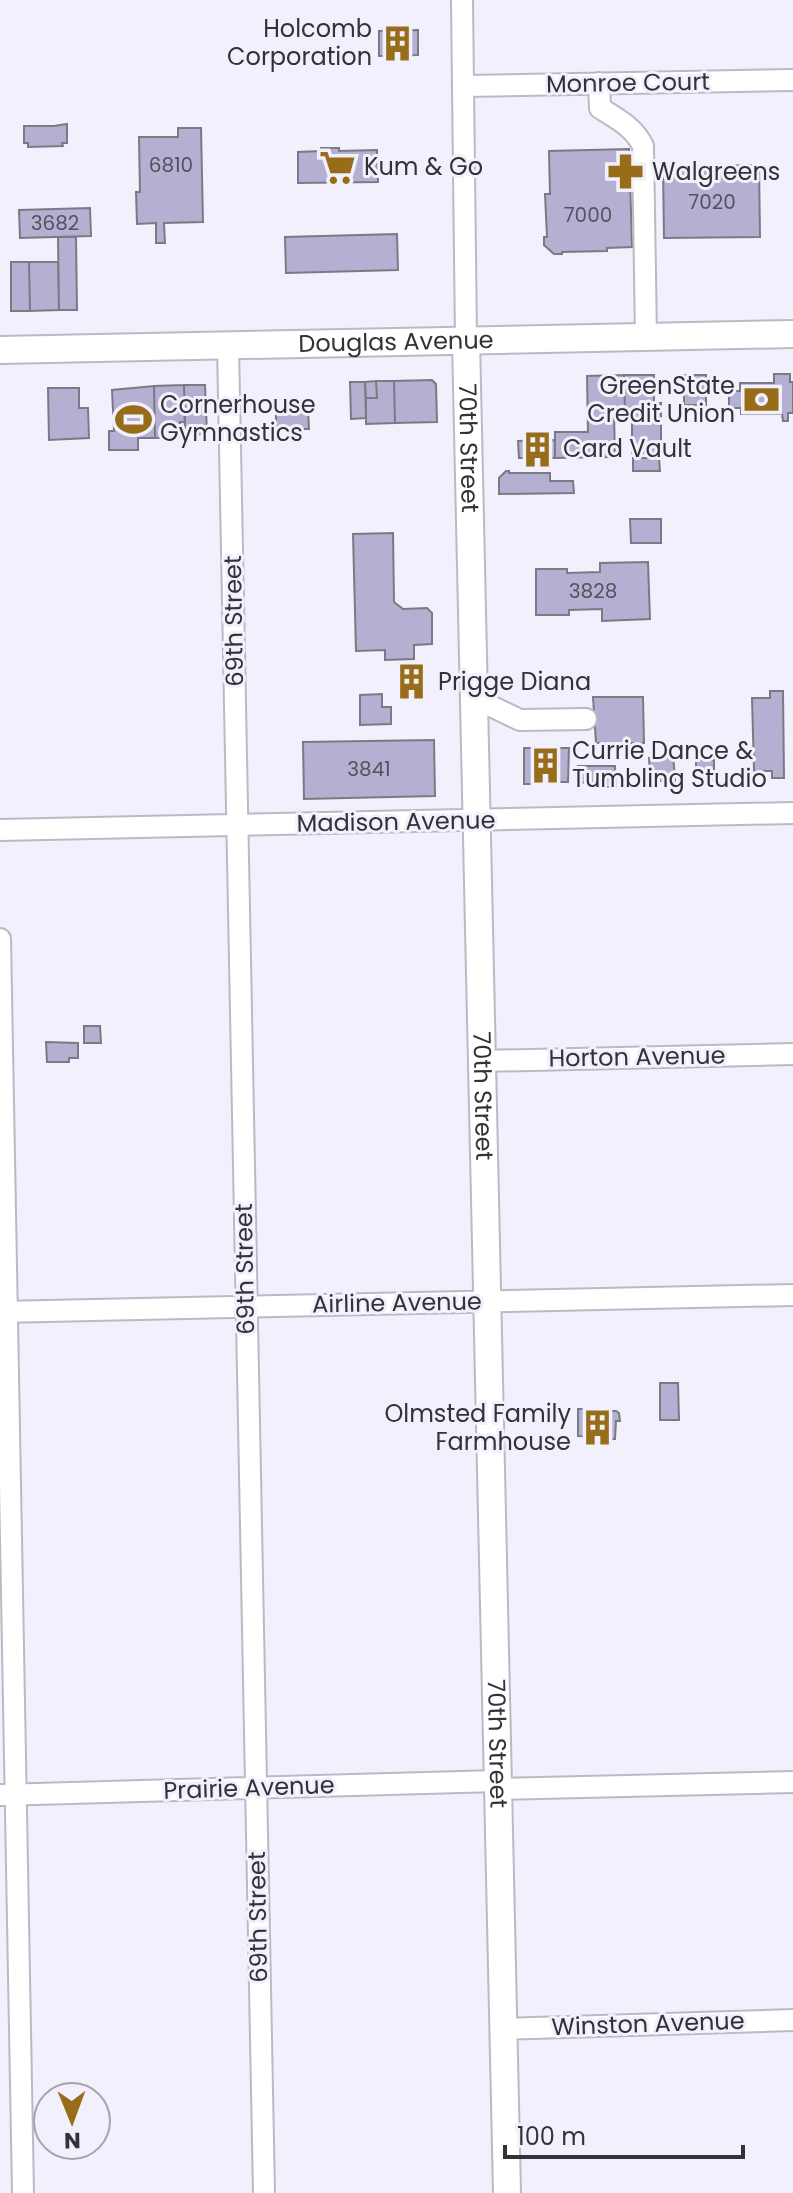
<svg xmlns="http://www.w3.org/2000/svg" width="793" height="2193" viewBox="0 0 793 2193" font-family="Poppins,sans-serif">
<rect width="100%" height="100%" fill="#f1f0fc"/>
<!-- building -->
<path fill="#b3b0d1" stroke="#7a7a84" stroke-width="2" d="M 418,30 L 418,55 L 379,56 L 379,31 Z
M 67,124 L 67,143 L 62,143 L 63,146 L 28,147 L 28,143 L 24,143 L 24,126 L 54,126 Z
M 178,128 L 201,128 L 203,222 L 164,223 L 165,243 L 156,243 L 156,223 L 137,224 L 136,192 L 140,192 L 139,137 L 178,137 Z
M 321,148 L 339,148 L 339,151 L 377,150 L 378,182 L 298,183 L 298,152 L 321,151 Z
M 629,149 L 629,158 L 643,158 L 644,178 L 630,178 L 632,247 L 607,248 L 607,251 L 562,252 L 562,254 L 554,254 L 544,245 L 544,237 L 547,237 L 545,194 L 550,194 L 549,151 Z
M 759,165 L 760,237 L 664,238 L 663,167 Z
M 90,208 L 91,236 L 20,238 L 19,210 Z
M 397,234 L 398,270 L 286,273 L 285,237 Z
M 58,237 L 76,237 L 77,310 L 59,310 Z
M 11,262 L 29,262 L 30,311 L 11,311 Z
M 29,262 L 58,262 L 59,310 L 30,311 Z
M 774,374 L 790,374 L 790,382 L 793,382 L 793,413 L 788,413 L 788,421 L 783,421 L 782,414 L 741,414 L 741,408 L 729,408 L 729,391 L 740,391 L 740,383 L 774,383 Z
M 624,375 L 654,375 L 654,403 L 661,403 L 661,453 L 632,453 L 632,413 L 625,413 Z
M 624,375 L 625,413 L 614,413 L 615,457 L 555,458 L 555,432 L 588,432 L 587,376 Z
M 684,375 L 706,375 L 706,405 L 684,405 Z
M 432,380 L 436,384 L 437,422 L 395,423 L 394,381 Z
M 376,381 L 394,381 L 395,423 L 366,424 L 366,398 L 377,398 Z
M 376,381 L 377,398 L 366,398 L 365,382 Z
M 350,382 L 365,382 L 366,418 L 351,419 Z
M 184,385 L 205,385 L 207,434 L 185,435 Z
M 184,385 L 185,422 L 180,422 L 180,437 L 155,438 L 154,386 Z
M 154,386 L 155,438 L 138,438 L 138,450 L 109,450 L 109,431 L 114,431 L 112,390 Z
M 48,388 L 79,388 L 79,408 L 88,408 L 89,438 L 49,440 Z
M 276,410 L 308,410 L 309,429 L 276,429 Z
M 555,440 L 555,458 L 519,458 L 518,441 Z
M 633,458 L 659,458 L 660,471 L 633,471 Z
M 506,471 L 509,471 L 509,473 L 550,473 L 550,481 L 573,481 L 574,493 L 499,494 L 499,478 Z
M 630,519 L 661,519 L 661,543 L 631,543 Z
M 393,533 L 394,602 L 403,609 L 427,608 L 432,613 L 432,644 L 414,645 L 414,659 L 385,660 L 385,650 L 356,651 L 353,534 Z
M 648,562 L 650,619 L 602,621 L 602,609 L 569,610 L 569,615 L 536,615 L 536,569 L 567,569 L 567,573 L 600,572 L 600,563 Z
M 399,674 L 425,674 L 424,699 L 399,700 Z
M 770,691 L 783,691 L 784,778 L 772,778 L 772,771 L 754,771 L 752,698 L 770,698 Z
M 382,694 L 382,707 L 391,707 L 391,724 L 360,725 L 360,695 Z
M 593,697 L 643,697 L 644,743 L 596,743 Z
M 434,740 L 435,796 L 304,799 L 303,742 Z
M 524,748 L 569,748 L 568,782 L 553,782 L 553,784 L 524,784 Z
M 673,753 L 675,781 L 673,781 L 673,787 L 665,787 L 665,781 L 656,781 L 656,777 L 650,777 L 649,758 L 665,757 L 665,754 Z
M 696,760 L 714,760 L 714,780 L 696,780 Z
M 578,766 L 615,766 L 616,787 L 590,787 L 590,782 L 578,783 Z
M 84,1026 L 100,1026 L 101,1043 L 84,1043 Z
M 46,1042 L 78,1043 L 78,1058 L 69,1058 L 69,1062 L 47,1062 Z
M 660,1383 L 678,1383 L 679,1420 L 660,1420 Z
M 578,1409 L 597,1409 L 597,1411 L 616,1411 L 619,1413 L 620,1421 L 616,1421 L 615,1439 L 609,1439 L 609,1437 L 578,1436 Z"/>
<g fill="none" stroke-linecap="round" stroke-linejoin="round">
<defs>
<path id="minor" d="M 462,0 L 466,340
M 599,83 L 600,108 C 617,119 634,127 643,146 L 646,337
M 464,86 L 793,80
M 228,345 L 264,2193
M 474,698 L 520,720 L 586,719
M 0,830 L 793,813
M 0,939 L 23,2193
M 482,1061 L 793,1054
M 0,1312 L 793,1295
M 498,1789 L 793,1782
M 0,1795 L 497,1781
M 503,2029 L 793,2020"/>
<g id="major">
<path id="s1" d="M 466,340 L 507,2193"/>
<path id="s2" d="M 0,350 L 793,334"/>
</g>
</defs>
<!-- minor casing -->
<use href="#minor" stroke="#babac5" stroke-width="24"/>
<!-- major casing -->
<use href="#major" stroke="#babac5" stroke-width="30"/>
<!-- minor -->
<use href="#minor" stroke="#fff" stroke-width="20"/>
<!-- major -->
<use href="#major" stroke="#fff" stroke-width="26"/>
</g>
<!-- icons -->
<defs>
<symbol id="building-bare" viewBox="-9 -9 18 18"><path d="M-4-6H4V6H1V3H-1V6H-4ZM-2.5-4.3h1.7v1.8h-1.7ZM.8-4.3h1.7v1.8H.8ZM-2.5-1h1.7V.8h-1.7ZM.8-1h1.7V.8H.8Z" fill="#986d1a" stroke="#f1f0fc" stroke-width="2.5" paint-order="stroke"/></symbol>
<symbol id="supermarket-bare" viewBox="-9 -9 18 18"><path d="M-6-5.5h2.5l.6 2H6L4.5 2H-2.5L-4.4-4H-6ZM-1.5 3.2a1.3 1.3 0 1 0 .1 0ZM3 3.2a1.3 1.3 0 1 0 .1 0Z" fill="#986d1a" stroke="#f1f0fc" stroke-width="2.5" paint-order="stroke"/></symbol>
<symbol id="pharmacy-bare" viewBox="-9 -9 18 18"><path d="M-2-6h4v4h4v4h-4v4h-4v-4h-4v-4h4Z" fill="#986d1a" stroke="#f1f0fc" stroke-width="2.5" paint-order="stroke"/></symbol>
<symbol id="bank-bare" viewBox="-9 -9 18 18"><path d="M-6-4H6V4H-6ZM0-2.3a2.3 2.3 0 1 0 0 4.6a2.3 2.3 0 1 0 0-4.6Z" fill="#986d1a" stroke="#f1f0fc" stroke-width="2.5" paint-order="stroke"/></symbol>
<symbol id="stadium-bare" viewBox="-9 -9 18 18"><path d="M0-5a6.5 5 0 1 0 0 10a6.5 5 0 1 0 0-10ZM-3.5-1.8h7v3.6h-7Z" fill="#986d1a" stroke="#f1f0fc" stroke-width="2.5" paint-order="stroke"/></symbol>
</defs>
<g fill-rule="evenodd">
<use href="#building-bare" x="372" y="18" width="51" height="51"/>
<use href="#supermarket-bare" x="312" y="142" width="51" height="51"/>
<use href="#pharmacy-bare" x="600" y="146" width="51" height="51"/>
<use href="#bank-bare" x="736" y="374" width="51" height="51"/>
<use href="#stadium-bare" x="108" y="394" width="51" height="51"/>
<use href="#building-bare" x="512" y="424" width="51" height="51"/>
<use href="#building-bare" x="386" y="656" width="51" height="51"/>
<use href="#building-bare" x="520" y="740" width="51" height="51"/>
<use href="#building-bare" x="572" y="1402" width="51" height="51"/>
</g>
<g text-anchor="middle" stroke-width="6" stroke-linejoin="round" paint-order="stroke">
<!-- number labels -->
<g font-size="20" fill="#53525e">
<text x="171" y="172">6810</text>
<text x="712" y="209">7020</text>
<text x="588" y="222">7000</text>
<text x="55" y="230">3682</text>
<text x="593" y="598">3828</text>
<text x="369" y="776">3841</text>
</g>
<!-- poi labels -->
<g font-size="24" fill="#333237" stroke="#f1f0fc" text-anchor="start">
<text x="372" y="37" text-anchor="end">Holcomb<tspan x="372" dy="28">Corporation</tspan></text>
<text x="364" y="175">Kum &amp; Go</text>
<text x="652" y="180">Walgreens</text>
<text x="735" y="394" text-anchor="end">GreenState<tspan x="735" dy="28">Credit Union</tspan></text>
<text x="160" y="413">Cornerhouse<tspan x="160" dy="28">Gymnastics</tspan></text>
<text x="563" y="457">Card Vault</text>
<text x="438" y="690">Prigge Diana</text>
<text x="572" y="759">Currie Dance &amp;<tspan x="572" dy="28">Tumbling Studio</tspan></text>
<text x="571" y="1422" text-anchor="end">Olmsted Family<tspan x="571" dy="28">Farmhouse</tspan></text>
</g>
<!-- street labels -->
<g font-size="24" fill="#333237" stroke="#f1f0fc">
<text transform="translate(628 83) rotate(-1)" y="8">Monroe Court</text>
<text dy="8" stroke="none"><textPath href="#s2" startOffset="396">Douglas Avenue</textPath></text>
<text dy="8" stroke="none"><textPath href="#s1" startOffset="108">70th Street</textPath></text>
<text transform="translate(234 621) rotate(-91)" y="8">69th Street</text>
<text transform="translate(396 822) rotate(-1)" y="8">Madison Avenue</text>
<text transform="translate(637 1057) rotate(-1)" y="8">Horton Avenue</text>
<text dy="8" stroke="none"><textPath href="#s1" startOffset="756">70th Street</textPath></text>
<text transform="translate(245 1269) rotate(-91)" y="8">69th Street</text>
<text transform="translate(397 1303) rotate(-1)" y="8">Airline Avenue</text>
<text dy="8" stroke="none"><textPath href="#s1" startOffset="1404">70th Street</textPath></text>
<text transform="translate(249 1788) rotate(-2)" y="8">Prairie Avenue</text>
<text transform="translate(258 1917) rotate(-91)" y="8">69th Street</text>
<text transform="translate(648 2024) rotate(-2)" y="8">Winston Avenue</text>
</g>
</g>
<!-- north arrow -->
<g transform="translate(72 2121) rotate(179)"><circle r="38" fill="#f1f0fc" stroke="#a5a4ad" stroke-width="2"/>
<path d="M0-6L14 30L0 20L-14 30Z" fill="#986d1a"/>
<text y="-12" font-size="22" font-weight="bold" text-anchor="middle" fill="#333237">N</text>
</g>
<!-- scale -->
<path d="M505 2145v12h238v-12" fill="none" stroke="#333237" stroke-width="4"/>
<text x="517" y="2145" font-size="24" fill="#333237" stroke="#f1f0fc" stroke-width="6" paint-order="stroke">100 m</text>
</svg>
